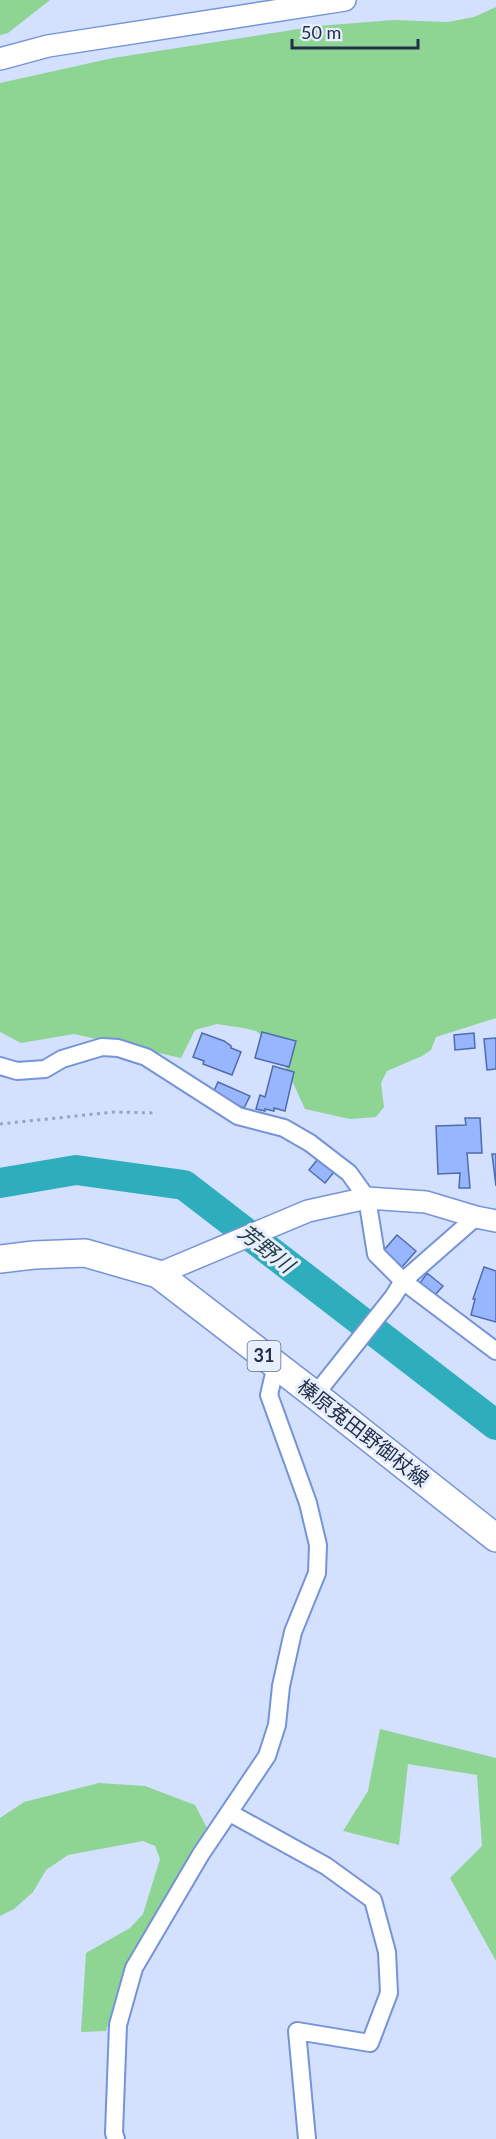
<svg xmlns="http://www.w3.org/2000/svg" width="496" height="2139" viewBox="0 0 496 2139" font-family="Lato,'Noto Sans JP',sans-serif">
<rect width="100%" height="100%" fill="#d3e0fe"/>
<!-- green -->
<path fill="#8ed492" d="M 0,0 L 50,0 L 8,33 L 0,35 Z
M 496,7 L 496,1018 L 436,1037 L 431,1050 L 422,1056 L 387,1071 L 381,1083 L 384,1107 L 376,1117 L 350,1119 L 305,1109 L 276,1046 L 256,1031 L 243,1028 L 217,1024 L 195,1030 L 181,1058 L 74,1034 L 21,1043 L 0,1032 L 0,83 L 113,58 L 318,26 L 394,20 L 448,22 L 474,17 Z
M 380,1729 L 496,1758 L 496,1961 L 450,1878 L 482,1846 L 477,1775 L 408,1764 L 399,1845 L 343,1831 L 368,1791 Z
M 99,1783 L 145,1786 L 195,1805 L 207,1828 L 125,1969 L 106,2031 L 81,2032 L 86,1953 L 130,1928 L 143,1914 L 160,1859 L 155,1846 L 143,1841 L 68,1855 L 46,1870 L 33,1892 L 14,1909 L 0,1916 L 0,1818 L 24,1802 Z"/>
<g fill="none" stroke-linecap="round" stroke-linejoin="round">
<!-- river -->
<path stroke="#2eaebc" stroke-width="30" d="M 0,1183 L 76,1170 L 184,1185 L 496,1425"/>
</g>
<!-- building -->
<path fill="#97b6fd" stroke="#506cad" stroke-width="1.5" d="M 262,1032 L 296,1041 L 289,1067 L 255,1058 Z
M 202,1033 L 224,1041 L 231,1046 L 231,1048 L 241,1052 L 232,1075 L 203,1064 L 204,1061 L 193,1057 Z
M 474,1033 L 475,1048 L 455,1050 L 454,1035 Z
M 496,1038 L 496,1069 L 487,1070 L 484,1039 Z
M 273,1066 L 294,1072 L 285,1111 L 274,1108 L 274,1111 L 265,1109 L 265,1111 L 256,1109 L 260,1095 L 265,1097 Z
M 218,1082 L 250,1096 L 244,1108 L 212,1095 Z
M 465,1118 L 480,1118 L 482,1153 L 467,1153 L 470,1188 L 459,1188 L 460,1173 L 438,1174 L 436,1126 L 466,1125 Z
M 492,1154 L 496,1154 L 496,1186 Z
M 318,1159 L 334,1172 L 325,1183 L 309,1170 Z
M 397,1235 L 416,1251 L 402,1267 L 384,1250 Z
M 484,1267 L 496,1271 L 496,1322 L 471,1315 L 475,1299 L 473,1299 Z
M 427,1273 L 443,1286 L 435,1295 L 420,1283 Z"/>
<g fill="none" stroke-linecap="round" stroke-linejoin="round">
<defs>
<path id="minor" d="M 0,1066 L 17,1071 L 45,1069 L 62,1059 L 102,1047 L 118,1048 L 146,1057 L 238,1116 L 284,1128 L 310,1143 L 349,1173 L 367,1198 L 376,1254 L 403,1281 L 496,1351
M 315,1395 L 393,1297 L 403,1281 L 476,1217
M 230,1813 L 326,1866 L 373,1900 L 387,1952 L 389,1993 L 370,2043 L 297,2031 L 307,2139
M 116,2139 L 114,2133 L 118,2025 L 134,1968 L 201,1854 L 267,1756 L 277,1725 L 281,1686 L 293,1632 L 317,1573 L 318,1545 L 308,1503 L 269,1395 L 276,1365"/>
<path id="tertiary" d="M 0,59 L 48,46 L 345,0
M 158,1274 L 308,1211 L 367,1198 L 426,1202 L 476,1217 L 496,1221"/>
<path id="primary" d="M 0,1259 L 34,1255 L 85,1253 L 158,1274 L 315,1395 L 496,1538"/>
</defs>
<!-- minor casing -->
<use href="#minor" stroke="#7593d8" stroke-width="20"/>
<!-- tertiary casing -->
<use href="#tertiary" stroke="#7593d8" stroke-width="24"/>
<!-- primary casing -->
<use href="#primary" stroke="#7593d8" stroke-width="30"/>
<!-- path -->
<path stroke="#97a3c1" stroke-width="3" stroke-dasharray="3 4.5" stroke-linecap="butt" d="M 0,1124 L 114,1112 L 157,1113"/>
<!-- minor -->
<use href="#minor" stroke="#fff" stroke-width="16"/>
<!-- tertiary -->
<use href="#tertiary" stroke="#fff" stroke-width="21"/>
<!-- primary -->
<use href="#primary" stroke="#fff" stroke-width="27"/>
</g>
<g text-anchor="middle" stroke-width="6" stroke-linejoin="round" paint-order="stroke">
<!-- shield labels -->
<rect fill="#e7eefd" stroke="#5d6880" stroke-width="1.5" x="247.5" y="1341" width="33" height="30" rx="4.5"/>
<g font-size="18" font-weight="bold" fill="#222e4a">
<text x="264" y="1362">31</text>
</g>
<!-- street labels -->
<g font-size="20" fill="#222e4a" stroke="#e7eefd">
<text transform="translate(363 1433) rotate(38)" y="7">榛原菟田野御杖線</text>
</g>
<!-- water labels -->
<g font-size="21" font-style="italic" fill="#233d41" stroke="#e7eefd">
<text transform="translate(266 1249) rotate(38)" y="7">芳野川</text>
</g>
</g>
<!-- scale -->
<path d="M292 39v9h126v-9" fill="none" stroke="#222e4a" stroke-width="3"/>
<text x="301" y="39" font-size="18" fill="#222e4a" stroke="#e7eefd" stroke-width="4.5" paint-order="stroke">50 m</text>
</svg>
